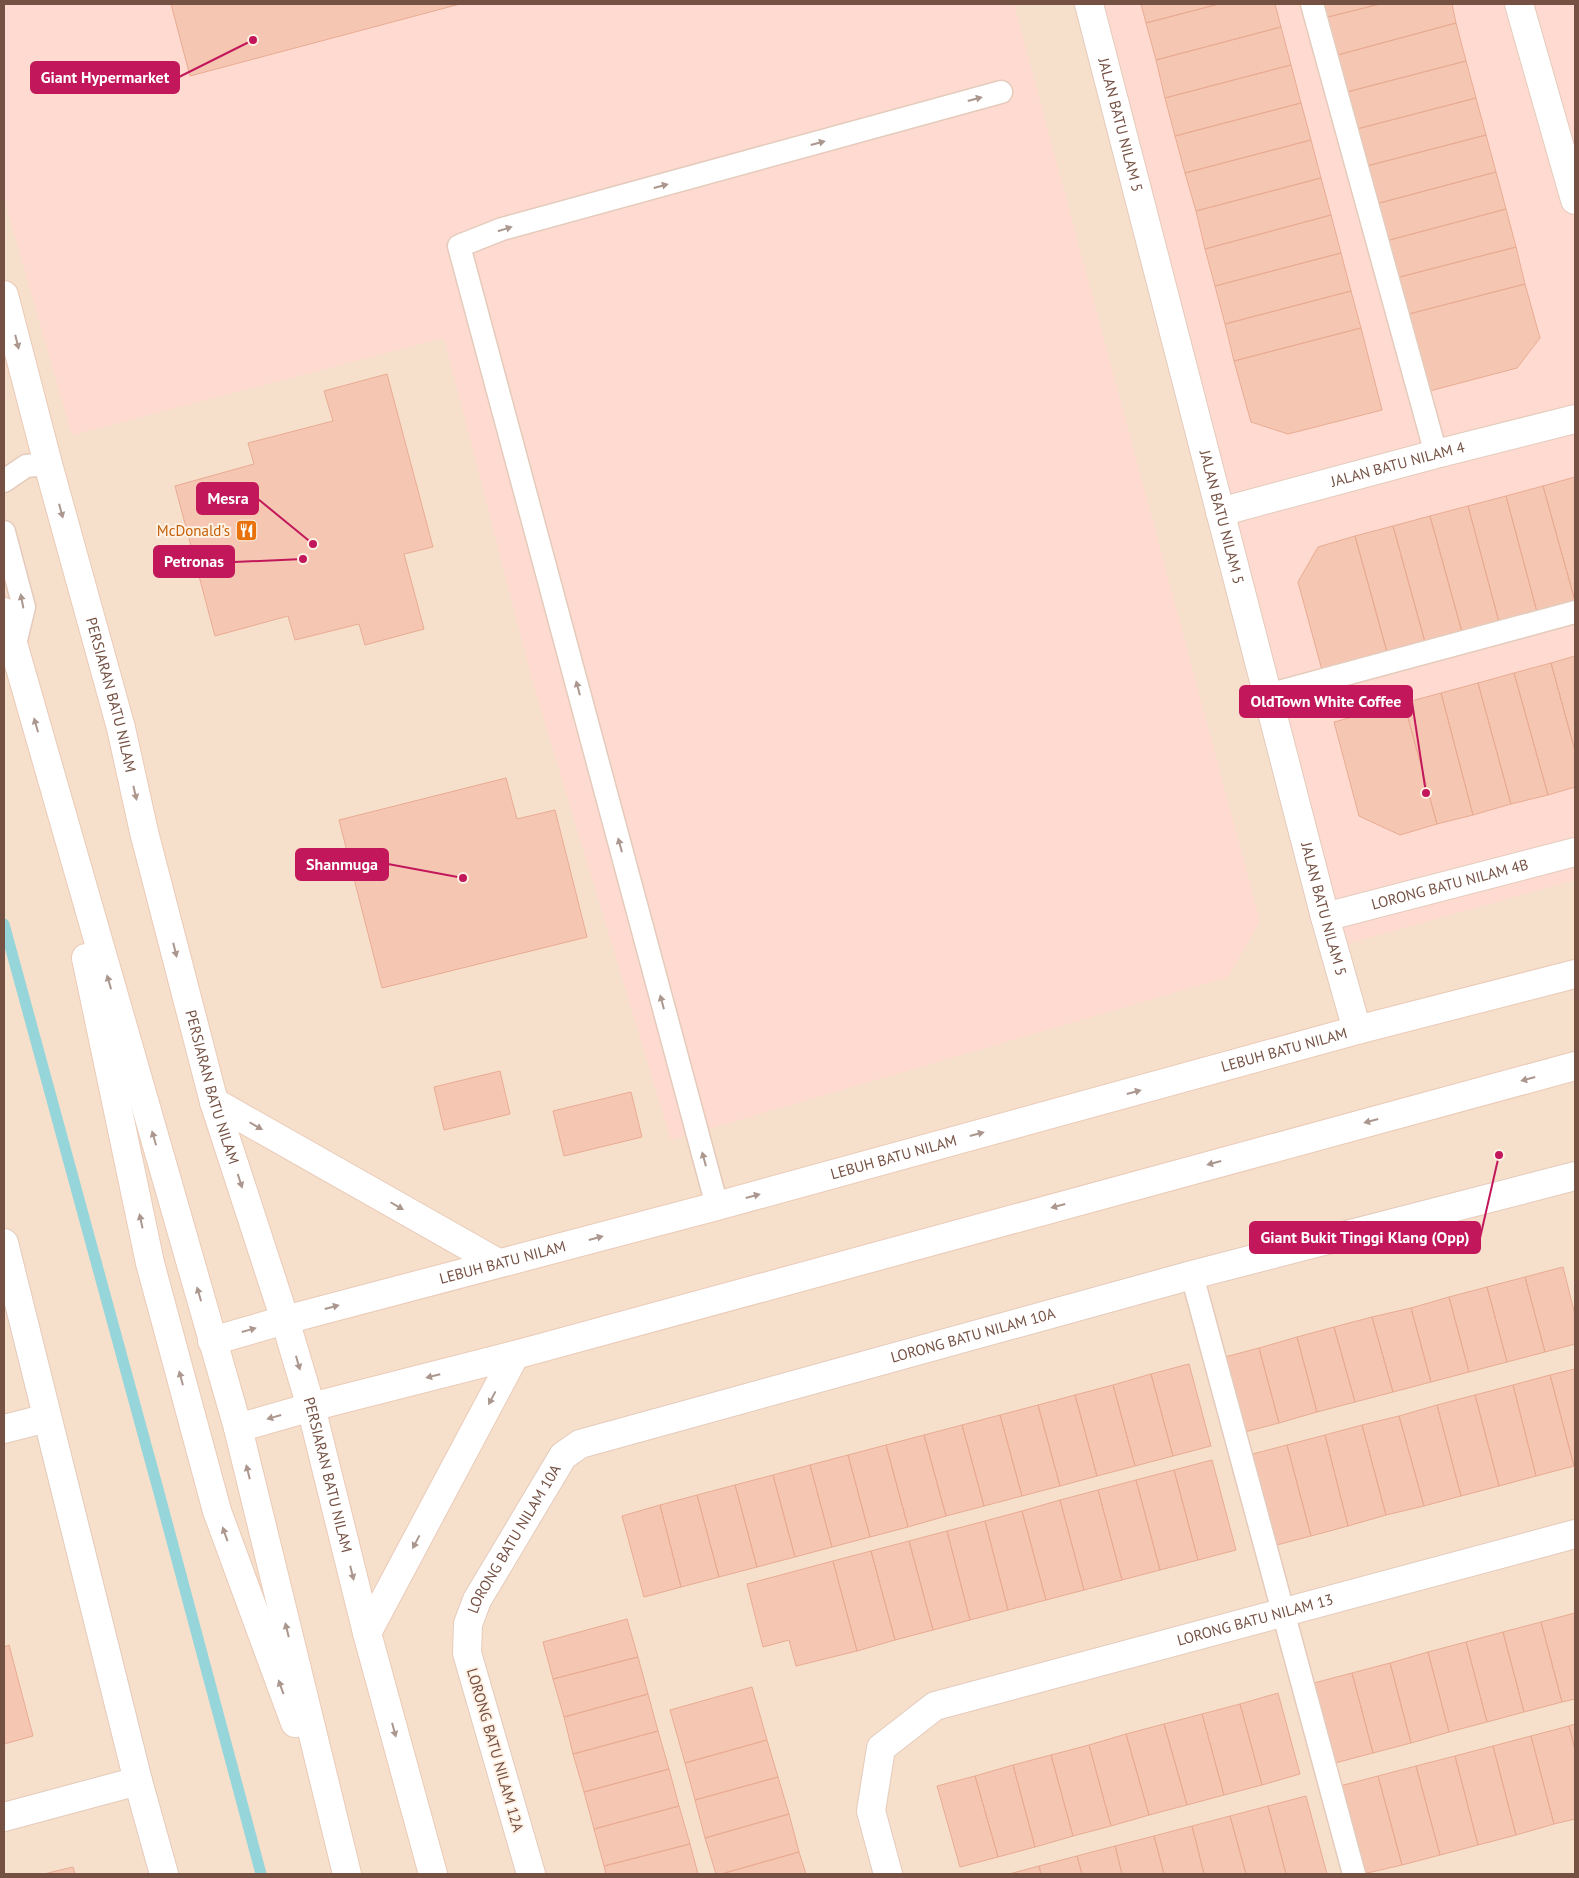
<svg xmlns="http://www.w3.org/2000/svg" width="1579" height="1878" viewBox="0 0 1579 1878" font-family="'PT Sans',sans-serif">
<rect width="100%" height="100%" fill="#feeedd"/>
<!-- residential -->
<path fill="#f6dfcb" d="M 4,4 L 1575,4 L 1575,1874 L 4,1874 Z"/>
<!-- commercial -->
<path fill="#ffdad0" d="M 4,4 L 1014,4 L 1260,921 L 1228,977 L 671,1140 L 533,683 L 444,338 L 72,435 L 4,198 Z
M 1080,4 L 1575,4 L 1575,880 L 1339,946 Z"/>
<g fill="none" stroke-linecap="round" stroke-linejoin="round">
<!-- stream -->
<path stroke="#96d6db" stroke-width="11" d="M 4,924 L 158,1489 L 261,1874"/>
</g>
<!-- building -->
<path fill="#f5c7b3" stroke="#e9ab92" d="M 171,4 L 460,4 L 190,76 Z
M 1141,4 L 1219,4 L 1146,23 Z
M 1219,4 L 1275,4 L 1281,27 L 1156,60 L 1146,23 Z
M 1320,4 L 1380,4 L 1324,18 Z
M 1380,4 L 1452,4 L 1456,23 L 1334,56 L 1324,18 Z
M 1456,23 L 1466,61 L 1343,93 L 1334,56 Z
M 1281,27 L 1291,65 L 1165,98 L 1156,60 Z
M 1466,61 L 1476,98 L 1353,130 L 1343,93 Z
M 1291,65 L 1301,103 L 1175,136 L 1165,98 Z
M 1476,98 L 1486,135 L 1363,167 L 1353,130 Z
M 1301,103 L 1311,140 L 1185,173 L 1175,136 Z
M 1486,135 L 1496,172 L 1372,205 L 1363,167 Z
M 1311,140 L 1321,178 L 1196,211 L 1185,173 Z
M 1496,172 L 1506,209 L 1382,242 L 1372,205 Z
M 1321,178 L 1331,215 L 1205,249 L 1196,211 Z
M 1506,209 L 1516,247 L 1392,279 L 1382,242 Z
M 1331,215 L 1341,253 L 1215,286 L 1205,249 Z
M 1516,247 L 1525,284 L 1401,316 L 1392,279 Z
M 1341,253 L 1351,291 L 1225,324 L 1215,286 Z
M 1525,284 L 1540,338 L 1517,368 L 1422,393 L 1401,316 Z
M 1351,291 L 1361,328 L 1234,361 L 1225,324 Z
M 1361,328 L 1382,410 L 1288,434 L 1251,422 L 1234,361 Z
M 387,374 L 433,547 L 404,554 L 424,629 L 365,645 L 359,624 L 295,640 L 288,616 L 215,636 L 175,486 L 254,464 L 248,443 L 333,421 L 324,391 Z
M 1575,477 L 1575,601 L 1543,486 Z
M 1543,486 L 1575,601 L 1537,612 L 1506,496 Z
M 1506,496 L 1537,612 L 1499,622 L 1468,506 Z
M 1468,506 L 1499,622 L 1462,632 L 1430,516 Z
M 1430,516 L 1462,632 L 1425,642 L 1393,526 Z
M 1393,526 L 1425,642 L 1387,652 L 1355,536 Z
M 1355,536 L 1387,652 L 1322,670 L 1298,582 L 1318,547 Z
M 1575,656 L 1575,751 L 1551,663 Z
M 1551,663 L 1575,751 L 1575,787 L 1548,795 L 1514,673 Z
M 1514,673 L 1548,795 L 1511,804 L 1478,683 Z
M 1478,683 L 1511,804 L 1473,815 L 1441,693 Z
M 1441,693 L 1473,815 L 1437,824 L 1404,703 Z
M 1404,703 L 1437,824 L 1400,835 L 1359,816 L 1334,722 Z
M 506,778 L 517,819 L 555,810 L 587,937 L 382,988 L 339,820 Z
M 500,1071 L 510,1114 L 444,1130 L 434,1087 Z
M 631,1092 L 642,1137 L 564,1156 L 553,1111 Z
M 1563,1267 L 1575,1315 L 1575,1344 L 1545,1352 L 1525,1277 Z
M 1525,1277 L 1545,1352 L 1507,1362 L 1487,1287 Z
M 1487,1287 L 1507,1362 L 1469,1372 L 1449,1297 Z
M 1449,1297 L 1469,1372 L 1431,1382 L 1411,1308 Z
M 1411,1308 L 1431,1382 L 1393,1392 L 1372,1317 Z
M 1372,1317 L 1393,1392 L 1355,1402 L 1334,1327 Z
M 1334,1327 L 1355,1402 L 1317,1412 L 1297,1337 Z
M 1297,1337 L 1317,1412 L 1279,1423 L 1259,1348 Z
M 1259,1348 L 1279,1423 L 1241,1433 L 1221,1358 Z
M 1189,1364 L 1211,1446 L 1173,1456 L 1151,1374 Z
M 1575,1369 L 1575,1466 L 1574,1466 L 1550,1375 Z
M 1151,1374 L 1173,1456 L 1135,1466 L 1113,1385 Z
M 1550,1375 L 1574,1466 L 1536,1476 L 1513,1385 Z
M 1113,1385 L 1135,1466 L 1097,1476 L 1075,1395 Z
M 1513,1385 L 1536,1476 L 1499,1486 L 1475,1395 Z
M 1075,1395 L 1097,1476 L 1060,1486 L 1038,1405 Z
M 1475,1395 L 1499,1486 L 1461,1496 L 1437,1405 Z
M 1038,1405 L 1060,1486 L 1022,1496 L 1000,1415 Z
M 1437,1405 L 1461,1496 L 1424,1506 L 1399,1416 Z
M 1000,1415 L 1022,1496 L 984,1506 L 962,1425 Z
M 1399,1416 L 1424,1506 L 1386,1515 L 1362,1425 Z
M 962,1425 L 984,1506 L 946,1516 L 924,1435 Z
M 1362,1425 L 1386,1515 L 1348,1526 L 1325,1435 Z
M 924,1435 L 946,1516 L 908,1527 L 886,1445 Z
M 1325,1435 L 1348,1526 L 1311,1536 L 1287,1445 Z
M 886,1445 L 908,1527 L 870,1537 L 848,1455 Z
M 1287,1445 L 1311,1536 L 1273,1546 L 1249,1455 Z
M 848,1455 L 870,1537 L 832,1547 L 810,1465 Z
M 1212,1460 L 1236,1550 L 1198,1560 L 1174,1470 Z
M 810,1465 L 832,1547 L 795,1557 L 773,1475 Z
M 1174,1470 L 1198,1560 L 1160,1570 L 1136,1480 Z
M 773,1475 L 795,1557 L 757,1567 L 735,1485 Z
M 1136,1480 L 1160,1570 L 1122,1580 L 1098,1490 Z
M 735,1485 L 757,1567 L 719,1577 L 697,1495 Z
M 1098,1490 L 1122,1580 L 1084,1590 L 1060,1500 Z
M 697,1495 L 719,1577 L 681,1587 L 660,1505 Z
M 1060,1500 L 1084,1590 L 1046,1600 L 1022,1511 Z
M 660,1505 L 681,1587 L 644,1597 L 622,1516 Z
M 1022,1511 L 1046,1600 L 1008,1610 L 985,1521 Z
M 985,1521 L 1008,1610 L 970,1620 L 947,1531 Z
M 947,1531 L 970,1620 L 933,1630 L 909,1541 Z
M 909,1541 L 933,1630 L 895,1640 L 871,1551 Z
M 871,1551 L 895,1640 L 857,1651 L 833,1561 Z
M 833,1561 L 857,1651 L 796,1666 L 789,1640 L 763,1647 L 747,1584 Z
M 1575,1613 L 1575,1699 L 1562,1702 L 1541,1622 Z
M 627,1619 L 638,1657 L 553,1679 L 543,1642 Z
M 1541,1622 L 1562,1702 L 1524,1712 L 1503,1632 Z
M 1503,1632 L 1524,1712 L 1487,1722 L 1466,1642 Z
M 1466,1642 L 1487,1722 L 1449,1732 L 1428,1652 Z
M 9,1645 L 33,1736 L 4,1744 L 4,1647 Z
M 1428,1652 L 1449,1732 L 1411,1743 L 1390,1663 Z
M 638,1657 L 648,1694 L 564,1717 L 553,1679 Z
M 1390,1663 L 1411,1743 L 1373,1753 L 1352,1673 Z
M 1352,1673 L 1373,1753 L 1335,1763 L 1314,1683 Z
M 752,1687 L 767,1740 L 685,1763 L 670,1710 Z
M 1278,1693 L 1300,1774 L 1262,1785 L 1240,1704 Z
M 648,1694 L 658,1731 L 573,1754 L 564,1717 Z
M 1240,1704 L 1262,1785 L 1224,1795 L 1202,1714 Z
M 1202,1714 L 1224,1795 L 1187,1805 L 1164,1724 Z
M 1164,1724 L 1187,1805 L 1149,1815 L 1126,1734 Z
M 1575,1724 L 1575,1750 L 1569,1726 Z
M 1569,1726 L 1575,1750 L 1575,1819 L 1554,1824 L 1531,1736 Z
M 658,1731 L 669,1769 L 584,1792 L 573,1754 Z
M 1126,1734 L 1149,1815 L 1111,1826 L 1089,1745 Z
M 1531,1736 L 1554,1824 L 1516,1835 L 1493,1746 Z
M 767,1740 L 778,1777 L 695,1800 L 685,1763 Z
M 1089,1745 L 1111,1826 L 1073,1836 L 1051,1755 Z
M 1493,1746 L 1516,1835 L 1478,1845 L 1455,1756 Z
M 1051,1755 L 1073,1836 L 1035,1847 L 1013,1765 Z
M 1455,1756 L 1478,1845 L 1440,1855 L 1416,1766 Z
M 1013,1765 L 1035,1847 L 998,1857 L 975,1776 Z
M 1416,1766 L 1440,1855 L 1402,1865 L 1378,1776 Z
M 669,1769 L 679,1806 L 594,1829 L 584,1792 Z
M 975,1776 L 998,1857 L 960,1867 L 937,1786 Z
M 1378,1776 L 1402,1865 L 1363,1874 L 1340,1786 Z
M 778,1777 L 789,1814 L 705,1838 L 695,1800 Z
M 1306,1796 L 1327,1874 L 1286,1874 L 1268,1806 Z
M 679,1806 L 690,1844 L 604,1866 L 594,1829 Z
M 1268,1806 L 1286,1874 L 1246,1874 L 1230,1816 Z
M 789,1814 L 799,1852 L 721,1874 L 716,1874 L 705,1838 Z
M 1230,1816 L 1246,1874 L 1204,1874 L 1192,1826 Z
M 1192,1826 L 1204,1874 L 1164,1874 L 1154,1836 Z
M 1154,1836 L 1164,1874 L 1122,1874 L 1115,1846 Z
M 690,1844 L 698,1874 L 606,1874 L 604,1866 Z
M 1115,1846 L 1122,1874 L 1082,1874 L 1077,1856 Z
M 799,1852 L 806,1874 L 721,1874 Z
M 1077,1856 L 1082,1874 L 1041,1874 L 1039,1866 Z
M 1039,1866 L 1041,1874 L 1009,1874 Z
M 73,1867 L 75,1874 L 44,1874 Z"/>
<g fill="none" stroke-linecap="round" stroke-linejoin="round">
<defs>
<path id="lane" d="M 1312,4 L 1436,454
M 4,481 L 26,466 L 48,464
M 4,532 L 24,607 L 14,648
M 1268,695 L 1575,612
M 717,1206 L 459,246 L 502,229 L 1001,92
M 1192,1275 L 1354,1874"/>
<g id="street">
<path id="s1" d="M 1089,4 L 1325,917 L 1357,1030"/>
<path d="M 1519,4 L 1575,200"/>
<path id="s2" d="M 1220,512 L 1436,454 L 1575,419"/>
<path id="s3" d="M 1325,917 L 1575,852"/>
<path d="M 4,1243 L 138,1781 L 164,1874"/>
<path d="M 4,1429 L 47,1418"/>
<path d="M 4,1817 L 138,1781"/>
<path id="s4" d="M 531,1874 L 467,1653 L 468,1624 L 477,1600 L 563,1456 L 580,1444 L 1192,1275 L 1575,1176"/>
<path id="s5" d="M 888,1874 L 871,1811 L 881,1748 L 935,1706 L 1575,1534"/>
</g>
<g id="secondary">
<path id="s6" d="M 4,295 L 48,464 L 121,728 L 144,832 L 214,1102 L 285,1320 L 311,1407 L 367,1633 L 433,1874"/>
<path d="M 4,612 L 238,1428 L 347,1874"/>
<path d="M 86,958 L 150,1263 L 217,1511 L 295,1723"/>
<path d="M 214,1102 L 498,1263"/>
<path id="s7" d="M 212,1341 L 285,1320 L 717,1206 L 1357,1030 L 1575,974"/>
<path d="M 238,1428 L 311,1407 L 515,1355 L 1575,1066"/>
<path d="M 367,1633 L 515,1355"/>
</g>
</defs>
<!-- lane casing -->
<use href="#lane" stroke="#e4cbbc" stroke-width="25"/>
<!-- street casing -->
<use href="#street" stroke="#e4cbbc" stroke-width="30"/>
<!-- secondary casing -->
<use href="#secondary" stroke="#eacbb8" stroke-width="30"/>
<!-- lane -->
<use href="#lane" stroke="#fff" stroke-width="22"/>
<!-- street -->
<use href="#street" stroke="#fff" stroke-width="28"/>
<!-- secondary -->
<use href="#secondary" stroke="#fff" stroke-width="28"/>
</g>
<!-- one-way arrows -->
<defs><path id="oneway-solid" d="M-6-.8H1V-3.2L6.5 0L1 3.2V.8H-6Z" transform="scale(1.25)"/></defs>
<g fill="#ac978f">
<use href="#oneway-solid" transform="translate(975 99) rotate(-15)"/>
<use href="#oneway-solid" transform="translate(818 143) rotate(-15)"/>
<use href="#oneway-solid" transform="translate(661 186) rotate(-15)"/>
<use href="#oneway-solid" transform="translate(505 229) rotate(-17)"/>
<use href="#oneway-solid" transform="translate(17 342) rotate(76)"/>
<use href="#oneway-solid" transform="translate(61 511) rotate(75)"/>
<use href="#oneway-solid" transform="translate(22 601) rotate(-101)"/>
<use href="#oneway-solid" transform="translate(578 688) rotate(-105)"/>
<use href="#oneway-solid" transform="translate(36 725) rotate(-106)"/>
<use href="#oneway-solid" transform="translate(135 793) rotate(77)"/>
<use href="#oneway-solid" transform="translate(620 845) rotate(-105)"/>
<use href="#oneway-solid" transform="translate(175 950) rotate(76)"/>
<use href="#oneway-solid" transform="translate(109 982) rotate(-106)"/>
<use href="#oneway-solid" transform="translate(662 1002) rotate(-105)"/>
<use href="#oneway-solid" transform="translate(1528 1079) rotate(165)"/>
<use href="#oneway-solid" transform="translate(1134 1092) rotate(-15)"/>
<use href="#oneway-solid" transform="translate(1371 1121) rotate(165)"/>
<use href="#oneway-solid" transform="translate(256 1126) rotate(30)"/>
<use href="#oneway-solid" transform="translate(977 1134) rotate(-15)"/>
<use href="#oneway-solid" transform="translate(154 1138) rotate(-106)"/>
<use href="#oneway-solid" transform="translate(704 1159) rotate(-105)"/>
<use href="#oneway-solid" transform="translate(1214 1163) rotate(165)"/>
<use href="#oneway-solid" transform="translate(240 1181) rotate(72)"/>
<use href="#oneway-solid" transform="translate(753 1196) rotate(-15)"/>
<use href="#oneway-solid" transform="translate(397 1206) rotate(30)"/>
<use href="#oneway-solid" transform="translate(1058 1206) rotate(165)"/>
<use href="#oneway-solid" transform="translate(141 1221) rotate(-102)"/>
<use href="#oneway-solid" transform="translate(596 1238) rotate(-15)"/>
<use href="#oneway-solid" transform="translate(199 1294) rotate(-106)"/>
<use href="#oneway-solid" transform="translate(332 1307) rotate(-15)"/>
<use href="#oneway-solid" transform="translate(249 1330) rotate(-16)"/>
<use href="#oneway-solid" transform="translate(298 1363) rotate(74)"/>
<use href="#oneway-solid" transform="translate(433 1376) rotate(166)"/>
<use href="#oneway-solid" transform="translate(181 1378) rotate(-105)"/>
<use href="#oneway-solid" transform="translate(492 1398) rotate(118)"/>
<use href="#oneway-solid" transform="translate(274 1417) rotate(164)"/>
<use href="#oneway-solid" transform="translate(248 1472) rotate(-104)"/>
<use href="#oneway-solid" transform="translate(225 1534) rotate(-110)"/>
<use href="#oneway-solid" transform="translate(416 1542) rotate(118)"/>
<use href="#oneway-solid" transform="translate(352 1573) rotate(76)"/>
<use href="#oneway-solid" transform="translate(287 1630) rotate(-104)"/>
<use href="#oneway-solid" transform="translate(281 1687) rotate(-110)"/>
<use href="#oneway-solid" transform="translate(394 1730) rotate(75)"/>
</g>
<!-- icons -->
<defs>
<symbol id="restaurant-square" viewBox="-11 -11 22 22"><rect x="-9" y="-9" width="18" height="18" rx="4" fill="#e8710a" stroke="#fff2e5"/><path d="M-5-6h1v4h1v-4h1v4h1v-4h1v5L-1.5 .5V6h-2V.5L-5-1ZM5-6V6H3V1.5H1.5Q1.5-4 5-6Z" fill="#fff"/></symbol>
</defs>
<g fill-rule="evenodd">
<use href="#restaurant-square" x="234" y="518" width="25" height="25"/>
</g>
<g text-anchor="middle" stroke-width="4" stroke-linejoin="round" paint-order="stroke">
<!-- street labels -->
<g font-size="15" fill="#755144" stroke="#fff2e5">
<text dy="5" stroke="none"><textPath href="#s1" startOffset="125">JALAN BATU NILAM 5</textPath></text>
<text dy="5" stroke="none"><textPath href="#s2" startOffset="184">JALAN BATU NILAM 4</textPath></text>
<text dy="5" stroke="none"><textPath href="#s1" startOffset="530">JALAN BATU NILAM 5</textPath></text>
<text dy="5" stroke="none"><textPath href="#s6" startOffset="414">PERSIARAN BATU NILAM</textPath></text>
<text dy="5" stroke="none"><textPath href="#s3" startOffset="129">LORONG BATU NILAM 4B</textPath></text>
<text dy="5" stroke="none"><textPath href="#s1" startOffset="935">JALAN BATU NILAM 5</textPath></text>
<text dy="5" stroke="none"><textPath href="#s7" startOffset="1111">LEBUH BATU NILAM</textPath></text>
<text dy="5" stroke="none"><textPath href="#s6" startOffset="819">PERSIARAN BATU NILAM</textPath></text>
<text dy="5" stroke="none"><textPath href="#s7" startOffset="706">LEBUH BATU NILAM</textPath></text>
<text dy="5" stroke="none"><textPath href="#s7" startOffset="301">LEBUH BATU NILAM</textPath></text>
<text dy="5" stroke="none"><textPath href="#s4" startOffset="881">LORONG BATU NILAM 10A</textPath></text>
<text dy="5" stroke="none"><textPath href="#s6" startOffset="1224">PERSIARAN BATU NILAM</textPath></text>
<text dy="5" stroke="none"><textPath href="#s4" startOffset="356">LORONG BATU NILAM 10A</textPath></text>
<text dy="5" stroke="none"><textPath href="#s5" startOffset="529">LORONG BATU NILAM 13</textPath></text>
<text transform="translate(495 1750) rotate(74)" y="5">LORONG BATU NILAM 12A</text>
</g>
<!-- food labels -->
<g font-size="15" fill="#c56008" stroke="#fff2e5" text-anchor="end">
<text x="230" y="536">McDonald's</text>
</g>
</g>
<!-- callouts -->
<path fill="none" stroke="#c2185b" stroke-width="2" d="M253 40L179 77M313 544L258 499M303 559L234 562M1426 793L1412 702M463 878L388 864M1499 1155L1480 1238"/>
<g fill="#c2185b" stroke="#fff2e5" stroke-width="2">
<circle cx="253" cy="40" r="5"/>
<circle cx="313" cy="544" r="5"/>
<circle cx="303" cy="559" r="5"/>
<circle cx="1426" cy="793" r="5"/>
<circle cx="463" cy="878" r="5"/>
<circle cx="1499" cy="1155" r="5"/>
</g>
<g fill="#c2185b" stroke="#c2185b" stroke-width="2">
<rect x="31" y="62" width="148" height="31" rx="5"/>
<rect x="197" y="483" width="61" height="31" rx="5"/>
<rect x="154" y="546" width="80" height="31" rx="5"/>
<rect x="1240" y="686" width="172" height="31" rx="5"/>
<rect x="296" y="849" width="92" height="31" rx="5"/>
<rect x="1250" y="1222" width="230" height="31" rx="5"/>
</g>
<g font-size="16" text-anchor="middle" font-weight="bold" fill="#fff">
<text x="105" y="83">Giant Hypermarket</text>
<text x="228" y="504">Mesra</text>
<text x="194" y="567">Petronas</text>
<text x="1326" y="707">OldTown White Coffee</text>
<text x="342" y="870">Shanmuga</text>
<text x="1365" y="1243">Giant Bukit Tinggi Klang (Opp)</text>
</g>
<!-- border -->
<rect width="1579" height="1878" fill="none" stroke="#755144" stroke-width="10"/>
</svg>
